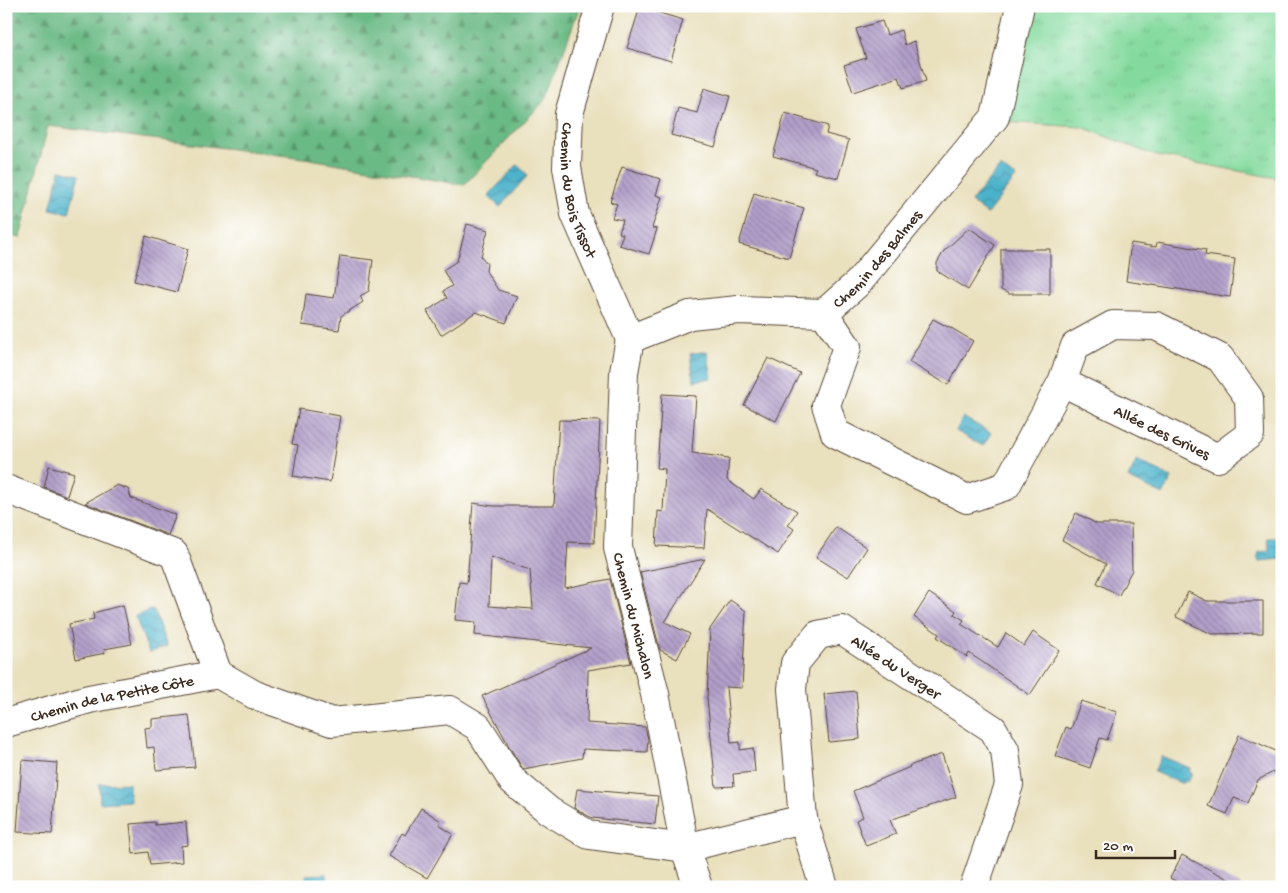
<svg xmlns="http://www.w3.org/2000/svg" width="1288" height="893" viewBox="0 0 1288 893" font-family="'Gochi Hand',sans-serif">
<defs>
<pattern id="grass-tufts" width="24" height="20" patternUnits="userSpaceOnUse" patternTransform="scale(1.25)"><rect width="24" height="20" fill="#84da9e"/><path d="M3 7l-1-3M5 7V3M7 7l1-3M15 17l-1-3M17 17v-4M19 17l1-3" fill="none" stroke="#73bb88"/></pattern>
<pattern id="forest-firs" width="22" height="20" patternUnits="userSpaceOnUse" patternTransform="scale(1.25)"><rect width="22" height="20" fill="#6bba85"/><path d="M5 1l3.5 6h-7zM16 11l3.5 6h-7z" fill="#59976c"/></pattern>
<pattern id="water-waves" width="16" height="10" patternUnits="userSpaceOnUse" patternTransform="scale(1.25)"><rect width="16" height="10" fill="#4cb2cb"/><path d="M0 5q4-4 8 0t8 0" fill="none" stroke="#4091a4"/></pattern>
<pattern id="building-back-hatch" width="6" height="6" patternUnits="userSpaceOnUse" patternTransform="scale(1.25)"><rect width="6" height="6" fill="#b29fca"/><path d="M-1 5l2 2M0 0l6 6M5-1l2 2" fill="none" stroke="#9282a3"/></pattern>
</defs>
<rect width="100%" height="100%" fill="#fff"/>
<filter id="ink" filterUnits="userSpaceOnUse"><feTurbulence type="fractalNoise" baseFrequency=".02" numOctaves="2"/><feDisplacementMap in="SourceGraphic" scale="10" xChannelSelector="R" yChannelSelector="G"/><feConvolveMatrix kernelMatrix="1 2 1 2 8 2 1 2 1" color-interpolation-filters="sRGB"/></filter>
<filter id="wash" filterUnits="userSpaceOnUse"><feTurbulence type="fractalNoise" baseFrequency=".0096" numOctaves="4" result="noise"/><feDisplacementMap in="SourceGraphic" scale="20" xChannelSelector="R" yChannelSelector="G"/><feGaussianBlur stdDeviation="1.12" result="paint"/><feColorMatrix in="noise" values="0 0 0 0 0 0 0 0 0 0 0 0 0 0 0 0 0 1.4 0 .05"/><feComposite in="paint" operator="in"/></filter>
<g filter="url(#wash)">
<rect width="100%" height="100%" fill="#e9e0bd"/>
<!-- grass -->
<path fill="url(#grass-tufts)" stroke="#60825e" d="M 1034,6 L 1282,6 L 1282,179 L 1153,155 L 1082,127 L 1003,122 Z"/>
<!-- forest -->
<path fill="url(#forest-firs)" stroke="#537252" d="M 6,6 L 580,6 L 546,99 L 464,185 L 304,158 L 48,126 L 20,238 L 6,235 Z"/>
<!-- water -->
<path fill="url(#water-waves)" stroke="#446e74" d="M 517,165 L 528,175 L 500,207 L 488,196 Z
M 1000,167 L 1016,177 L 987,214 L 971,202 Z
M 60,170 L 79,175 L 69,213 L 50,209 Z
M 707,351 L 712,378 L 694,381 L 690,354 Z
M 963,417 L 991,433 L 983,446 L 956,431 Z
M 1137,460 L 1172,478 L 1163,495 L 1128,478 Z
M 1268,538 L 1282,538 L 1282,559 L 1259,561 C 1257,557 1258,556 1259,552 L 1269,551 Z
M 153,609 L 167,646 L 149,653 L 135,616 Z
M 1161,756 L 1190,768 L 1189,772 L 1192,773 L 1188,782 L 1185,781 L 1183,784 L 1154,772 Z
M 129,783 L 130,801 L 100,803 L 99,784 Z
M 326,874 L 327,887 L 307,887 L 306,875 Z"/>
<g id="blocks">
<!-- building -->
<path fill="url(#building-back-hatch)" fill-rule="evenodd" d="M 640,7 L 683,20 L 671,61 L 627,48 Z
M 882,21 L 887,35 L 901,30 L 905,45 L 914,41 L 926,81 L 903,88 L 899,77 L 853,92 L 844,65 L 866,58 L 856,29 Z
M 704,88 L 730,96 L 715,147 L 671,135 L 678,108 L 697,113 Z
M 785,113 L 828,126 L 826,134 L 849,140 L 838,178 L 814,172 L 816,168 L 773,156 Z
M 622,167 L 661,179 L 656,195 L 662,197 L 652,228 L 657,229 L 649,254 L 619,245 L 623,234 L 619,233 L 623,220 L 612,218 L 617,204 L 610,202 Z
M 754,193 L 804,208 L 789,258 L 739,244 Z
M 467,224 L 488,230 L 481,256 L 487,264 L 486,271 L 498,290 L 517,296 L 506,323 L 476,312 L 441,335 L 427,311 L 447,298 L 443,291 L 452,286 L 443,270 L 457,261 Z
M 969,228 L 995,245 L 968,290 L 937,271 L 937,263 L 944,251 Z
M 146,236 L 188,249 L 177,292 L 134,281 Z
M 1157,242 L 1206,250 L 1205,255 L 1235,259 L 1230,297 L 1126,281 L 1131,243 L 1156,247 Z
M 1001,249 L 1050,249 L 1050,294 L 1009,294 L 1001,290 Z
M 340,256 L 373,260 L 369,291 L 360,296 L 363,302 L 341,316 L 339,330 L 302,325 L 306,294 L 334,298 Z
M 933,319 L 948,327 L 948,326 L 973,341 L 948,385 L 909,362 Z
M 768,358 L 800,373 L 776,421 L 744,405 Z
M 662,394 L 696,396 L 692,453 L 729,458 L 727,480 L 754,499 L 761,489 L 797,511 L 788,525 L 794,529 L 778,554 L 707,509 L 704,548 L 656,546 L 658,511 L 663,512 L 665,469 L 657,468 Z
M 299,409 L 340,416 L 330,482 L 293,476 L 298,445 L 292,444 Z
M 559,420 L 600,421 L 594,543 L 568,542 L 565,588 L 610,579 L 631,663 L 588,670 L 587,723 L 645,727 L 648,739 L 647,752 L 583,749 L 582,758 L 523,769 L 510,748 L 482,696 L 591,648 L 475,635 L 476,622 L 455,620 L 459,582 L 467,583 L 473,503 L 493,506 L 554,506 ZM 491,557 L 530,570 L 533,609 L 489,606 Z
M 49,466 L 74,473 L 67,496 L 44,487 Z
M 117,485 L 128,489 L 131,498 L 176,515 L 168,535 L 85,503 Z
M 1076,513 L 1097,524 L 1131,524 L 1132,570 L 1119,595 L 1097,583 L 1106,564 L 1062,540 Z
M 836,527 L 867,548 L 848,577 L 816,557 Z
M 705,559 L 665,622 L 690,634 L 677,659 L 660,650 L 640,572 Z
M 1188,592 L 1207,601 L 1263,601 L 1263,633 L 1212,634 L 1176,617 Z
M 929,593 L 956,611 L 954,614 L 964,620 L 961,624 L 998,647 L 1006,633 L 1024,646 L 1033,632 L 1059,650 L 1030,695 L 969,653 L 967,657 L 937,637 L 939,634 L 914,617 Z
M 730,600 L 746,611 L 742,688 L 726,687 L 731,743 L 740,742 L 740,750 L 753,748 L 755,772 L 733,774 L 734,786 L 716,787 L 707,698 L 710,629 Z
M 123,605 L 132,644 L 104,649 L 105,653 L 76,659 L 69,624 L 94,619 L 93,613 Z
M 856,691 L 860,739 L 829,742 L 824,694 Z
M 1081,701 L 1117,712 L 1107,740 L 1100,738 L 1090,768 L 1055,756 L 1066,727 L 1071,729 Z
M 189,715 L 195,767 L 156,770 L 154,747 L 147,748 L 145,728 L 152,727 L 152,719 Z
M 1239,735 L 1276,751 L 1281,768 L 1258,780 L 1248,803 L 1234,798 L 1227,814 L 1208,806 Z
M 942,754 L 956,797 L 890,820 L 896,834 L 866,846 L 856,820 L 863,817 L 853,791 L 910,767 L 909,766 Z
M 22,760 L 57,763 L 52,834 L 17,832 Z
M 577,789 L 658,796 L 655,824 L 592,818 L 574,808 Z
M 421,808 L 441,821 L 439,825 L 453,834 L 427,878 L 389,856 L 402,833 L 405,835 Z
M 155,822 L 155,825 L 186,822 L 188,845 L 181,846 L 182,862 L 150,865 L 148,852 L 133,854 L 130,824 Z
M 1182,855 L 1243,887 L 1187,887 L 1170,878 Z"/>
</g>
</g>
<g filter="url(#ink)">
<use href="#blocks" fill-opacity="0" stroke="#554536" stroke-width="1"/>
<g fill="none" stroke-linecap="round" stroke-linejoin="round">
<defs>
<g id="street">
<path id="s1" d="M 600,6 L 569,114 L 567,167 L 575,214 L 630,339"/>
<path id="s2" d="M 824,313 L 847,347 L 826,405 L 835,433 L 967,499 L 1006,486 L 1062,382 L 1218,458 L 1250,434 L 1249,398 L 1220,358 L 1156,326 L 1113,325 L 1075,346 L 1062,382"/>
<path id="s3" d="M 630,339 L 690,315 L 738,310 L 824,313 L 858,283 L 995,117 L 1020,6"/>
<path id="s4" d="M 630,339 L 624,372 L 618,548 L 655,694 L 685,848 L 698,887"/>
<path d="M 6,489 L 174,554 L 218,674 L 255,695 L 332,722 L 450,710 L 478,727 L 512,780 L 549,811 L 589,835 L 685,848 L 803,819"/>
<path id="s5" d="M 6,723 L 89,699 L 218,674"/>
<path id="s6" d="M 824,887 L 803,819 L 792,689 L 795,663 L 818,635 L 842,630 L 993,729 L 1005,750 L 1009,785 L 974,887"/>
</g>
</defs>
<!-- street casing -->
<use href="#street" stroke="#554536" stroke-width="30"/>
<!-- street -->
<use href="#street" stroke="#fff" stroke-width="28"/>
</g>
</g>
<g text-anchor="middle" stroke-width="4" stroke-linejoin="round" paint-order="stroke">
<!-- street labels -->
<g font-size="16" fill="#3b2a1e" stroke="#fff">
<text dy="6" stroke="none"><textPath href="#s1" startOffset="190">Chemin du Bois Tissot</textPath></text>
<text dy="6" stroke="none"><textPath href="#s3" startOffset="275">Chemin des Balmes</textPath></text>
<text dy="6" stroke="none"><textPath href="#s2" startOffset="551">Allée des Grives</textPath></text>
<text dy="6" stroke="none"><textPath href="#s4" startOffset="279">Chemin du Michalon</textPath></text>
<text dy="6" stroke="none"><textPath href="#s6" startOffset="354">Allée du Verger</textPath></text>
<text dy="6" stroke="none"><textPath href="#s5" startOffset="109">Chemin de la Petite Côte</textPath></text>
</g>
</g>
<!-- margin -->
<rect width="1288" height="893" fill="none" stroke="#fff" stroke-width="25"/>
<!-- scale -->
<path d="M1096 850v8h79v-8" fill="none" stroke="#3b2a1e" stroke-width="2.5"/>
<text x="1103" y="850" font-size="15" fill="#3b2a1e" stroke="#ffffff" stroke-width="4" paint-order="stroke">20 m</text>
</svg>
